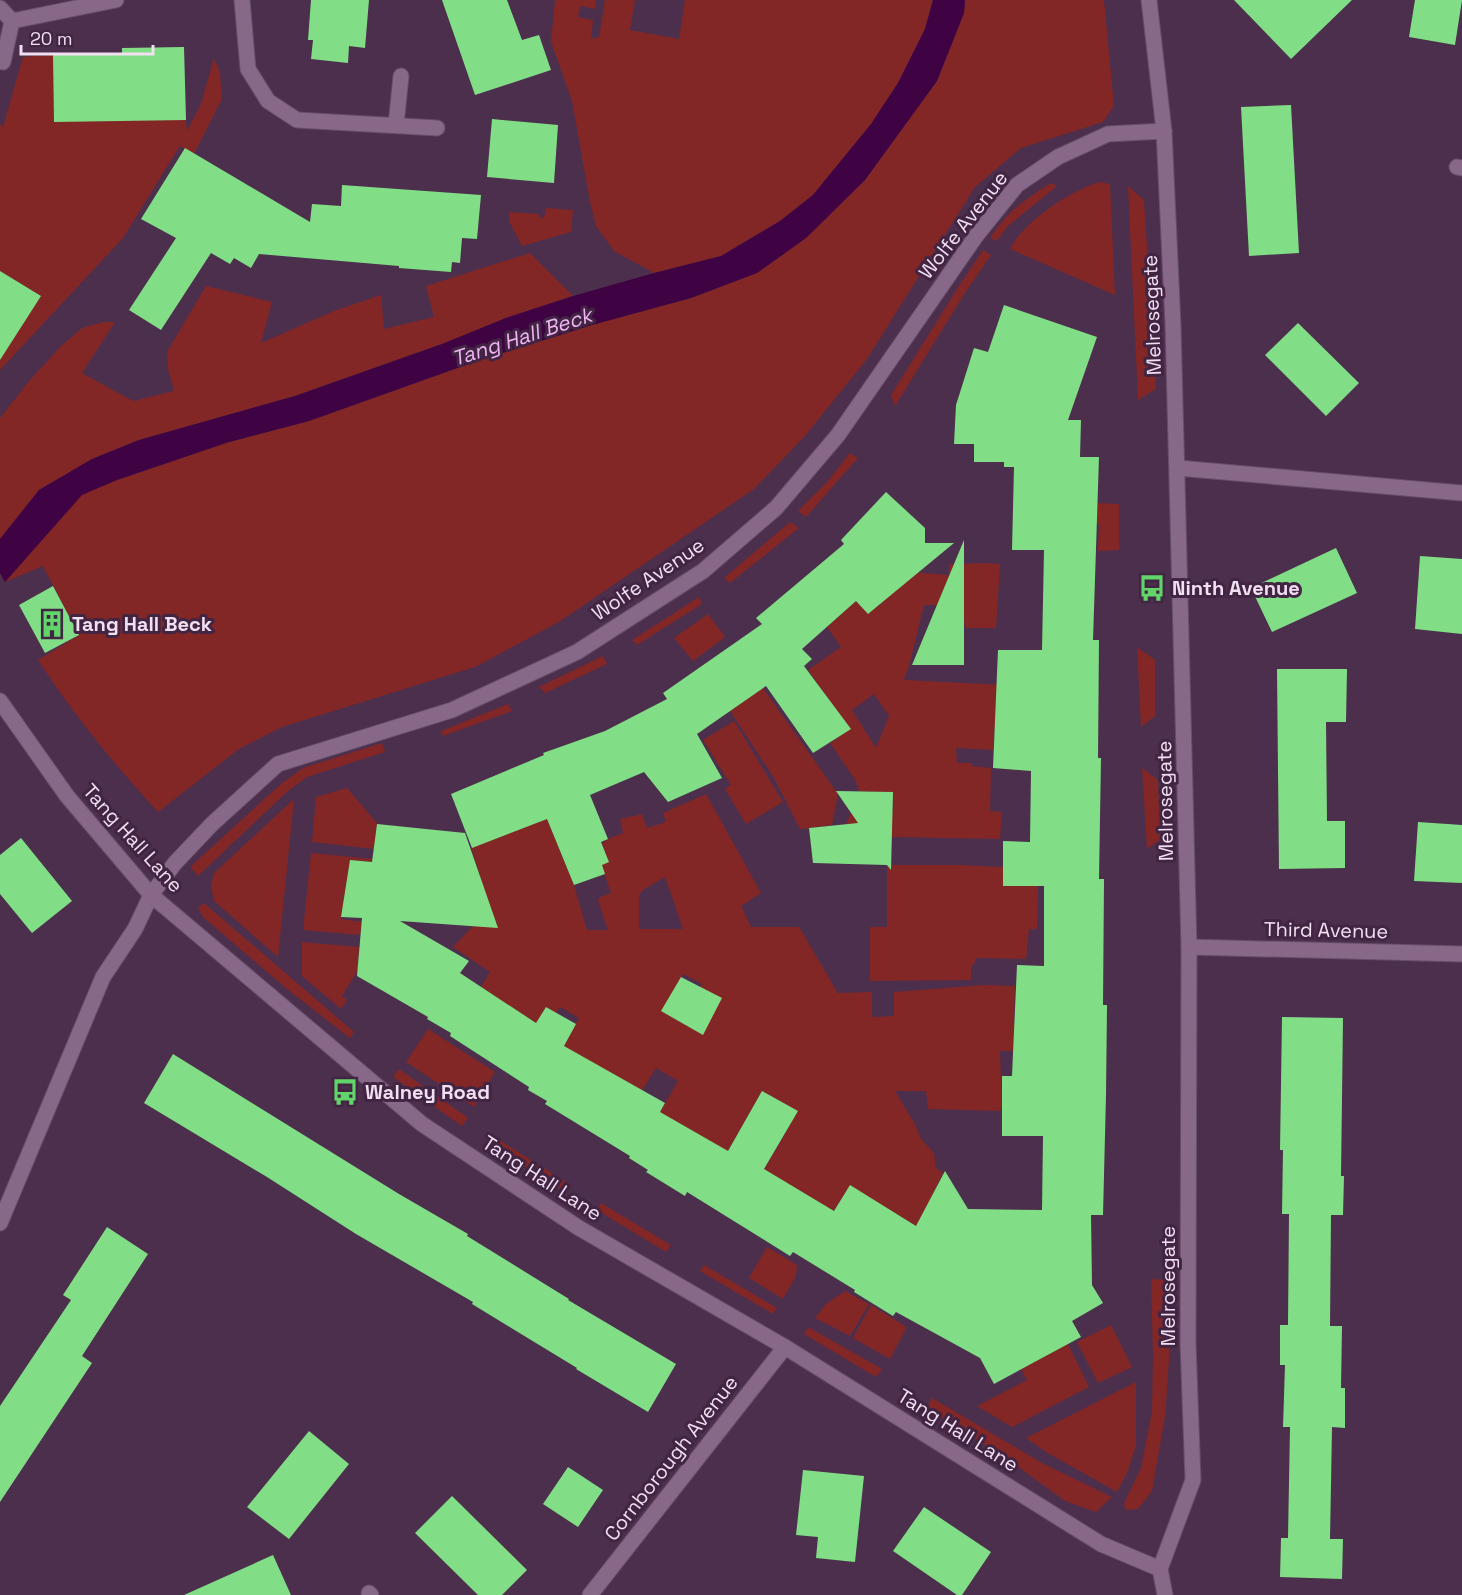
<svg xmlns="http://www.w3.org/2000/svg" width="1462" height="1595" viewBox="0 0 1462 1595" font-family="'Space Grotesk',sans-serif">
<rect width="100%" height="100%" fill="#4c2f4d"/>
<!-- green -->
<path fill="#822726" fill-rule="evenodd" d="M 555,0 L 596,0 L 595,9 L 580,6 L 578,17 L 593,20 L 591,39 L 599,37 L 605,0 L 635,0 L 630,30 L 679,39 L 685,0 L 933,0 L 925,29 L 898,83 L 871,124 L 813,195 L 780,221 L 721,256 L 654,273 L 614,251 L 596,226 L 590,202 L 572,101 L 551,42 Z
M 965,0 L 1104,0 L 1114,106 L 1103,122 L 1021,148 L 975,187 L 867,359 L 805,436 L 754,489 L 559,622 L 475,667 L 282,727 L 239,749 L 158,812 C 114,764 73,714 38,660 L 79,635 L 43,566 L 5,582 L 82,494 L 117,480 L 229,442 L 309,421 L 477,361 L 592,325 L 691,298 L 757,273 L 806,238 L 865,180 L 937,81 L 964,13 Z
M 53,55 L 54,122 L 185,114 L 187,131 L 201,104 L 214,58 L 220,73 L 222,99 L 194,154 L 180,146 L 123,238 L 0,370 L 0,342 L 41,296 L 0,271 L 0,124 L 3,127 L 23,57 Z
M 1100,182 L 1110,184 L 1115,295 L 1010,249 C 1023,222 1071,190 1100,182 Z
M 1051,183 L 1057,186 L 1007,227 L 997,241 L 990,238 C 1007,212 1025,199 1051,183 Z
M 1128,186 L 1144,200 L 1156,389 L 1138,400 Z
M 546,208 L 573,210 L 571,232 L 522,246 L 509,221 L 509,212 L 539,214 L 539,217 L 544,218 Z
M 983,250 L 991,255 L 965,293 L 895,406 L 891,395 L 957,289 Z
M 530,253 L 573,296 L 506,318 L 442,344 L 295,396 L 139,440 L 92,459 L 39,490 L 0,539 L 0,418 L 29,381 L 61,346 L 82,328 L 103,322 L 115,322 L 82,373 L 133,401 L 174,391 L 168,369 L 167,352 L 206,286 L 272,302 L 261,343 L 334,311 L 381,295 L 384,329 L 434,317 L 426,286 Z
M 850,453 L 858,458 L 806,517 L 798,511 L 826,483 Z
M 1075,502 L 1119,504 L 1119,550 L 1098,551 L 1099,524 L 1075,523 Z
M 790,522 L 799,528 L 730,583 L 724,578 Z
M 984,563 L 1000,564 L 996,628 L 965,628 L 963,606 L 924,605 L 909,666 L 904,680 L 1006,685 L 1033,725 L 995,723 L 993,750 L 956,748 L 957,763 L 972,763 L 972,766 L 991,768 L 990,811 L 1002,812 L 1000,839 L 841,836 L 852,810 L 893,810 L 893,793 L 859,791 L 856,781 L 830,743 L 839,737 L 821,703 L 828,698 L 808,670 L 841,647 L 827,627 L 856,601 L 868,614 L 882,603 L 896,571 L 949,575 L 949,564 ZM 874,694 L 889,716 L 876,748 L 852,710 Z
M 699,597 L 702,604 L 637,645 L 632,640 Z
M 708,614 L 725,637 L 693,661 L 674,638 Z
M 1137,647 L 1155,660 L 1155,716 L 1141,727 Z
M 603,656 L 607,664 L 545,693 L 539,687 Z
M 763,688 L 838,794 L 832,825 L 800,829 L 774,778 L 730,711 Z
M 508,704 L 512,711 L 443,736 L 441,731 Z
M 734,721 L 783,802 L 746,824 L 725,789 L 731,785 L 703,740 Z
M 382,743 L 385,752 L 307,777 L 288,791 L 198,876 L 190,867 L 282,783 L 303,768 Z
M 1142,768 L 1158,780 L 1160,840 L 1147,849 Z
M 347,788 L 377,823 L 374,849 L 312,842 L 316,797 Z
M 706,794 L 761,893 L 741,906 L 751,927 L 799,927 L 838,993 L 872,992 L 872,1017 L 894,1016 L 894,992 L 984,985 L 1015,986 L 1014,1023 L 1047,1051 L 1000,1051 L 1002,1106 L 1000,1111 L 928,1109 L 926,1091 L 895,1091 L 915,1124 L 921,1139 L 934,1153 L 936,1168 L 943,1173 L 931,1198 L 944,1204 L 963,1201 L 975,1232 L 916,1226 L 850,1186 L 833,1212 L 822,1204 L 764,1170 L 790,1125 L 762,1091 L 726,1154 L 716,1144 L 659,1114 L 678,1081 L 656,1068 L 640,1094 L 615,1075 L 562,1047 L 579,1018 L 560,1007 L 556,1013 L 546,1007 L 536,1023 L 481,987 L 490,972 L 453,947 L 473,926 L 483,886 L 471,847 L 547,819 L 574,885 L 587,930 L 608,930 L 598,900 L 600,897 L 611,893 L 601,865 L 609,862 L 602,844 L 608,839 L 623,833 L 620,819 L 642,814 L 647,828 L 666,822 L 663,813 ZM 665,877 L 683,929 L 639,929 L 639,895 L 643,890 ZM 683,974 L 702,984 L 681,1022 L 662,1011 Z
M 294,799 L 278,957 L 214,901 L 211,886 L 214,873 Z
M 311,853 L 373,859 L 372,862 L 350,860 L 341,919 L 362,922 L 360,935 L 303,930 Z
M 887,865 L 958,865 L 1003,867 L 1003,886 L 1038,886 L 1037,929 L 1029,929 L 1026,959 L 977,958 L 971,968 L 971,980 L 870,981 L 870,927 L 887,927 Z
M 204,903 L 354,1032 L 350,1038 L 287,989 L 203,917 L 198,908 Z
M 302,942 L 359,947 L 358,962 L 365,962 L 359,968 L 342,996 L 347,1000 L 341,1009 L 302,976 Z
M 428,1029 L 495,1072 L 474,1107 L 406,1062 Z
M 399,1069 L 468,1118 L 462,1126 L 393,1077 Z
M 499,1140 L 571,1185 L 566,1193 L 495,1147 Z
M 601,1203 L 671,1245 L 666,1252 L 597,1210 Z
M 767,1247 L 797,1265 L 796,1276 L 783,1299 L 749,1278 Z
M 704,1265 L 777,1308 L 773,1314 L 700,1271 Z
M 1151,1279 L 1168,1280 L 1169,1360 L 1165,1417 L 1152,1491 L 1138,1509 L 1126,1510 L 1124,1504 L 1126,1499 L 1141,1468 L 1152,1411 L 1153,1356 Z
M 845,1291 L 869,1304 L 850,1336 L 815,1318 L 826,1304 Z
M 871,1305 L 905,1326 L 906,1329 L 890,1359 L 853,1338 Z
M 1111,1325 L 1132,1367 L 1098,1383 L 1077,1342 Z
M 808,1327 L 882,1369 L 876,1377 L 804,1334 Z
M 1068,1344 L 1089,1387 L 1012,1427 L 977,1406 L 1027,1380 L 1021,1369 Z
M 1136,1382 L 1136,1445 L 1128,1471 L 1117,1492 L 1046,1452 L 1026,1438 Z
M 932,1398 L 1042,1463 L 1112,1497 L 1096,1512 L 1065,1501 L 1013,1463 L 927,1408 Z"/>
<!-- water -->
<path fill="#3f0243" d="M 933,0 L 965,0 L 964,13 L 937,81 L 865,180 L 806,238 L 757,273 L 691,298 L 592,325 L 477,361 L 309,421 L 229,442 L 117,480 L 82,495 L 5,582 L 0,573 L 0,539 L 39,490 L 92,459 L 139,440 L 295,396 L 442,344 L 506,318 L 573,296 L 654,273 L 721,256 L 780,221 L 813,195 L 871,124 L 898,83 L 925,29 Z"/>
<!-- building -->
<path fill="#82de86" d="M 311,0 L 369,0 L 365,48 L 349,46 L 348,63 L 311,59 L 313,40 L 308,40 Z
M 442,0 L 507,0 L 522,40 L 539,35 L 551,70 L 475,95 Z
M 1234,0 L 1352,0 L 1291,59 Z
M 1415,0 L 1462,0 L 1455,45 L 1409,37 Z
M 184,47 L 186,120 L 54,122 L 53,55 L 122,54 L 122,48 Z
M 1291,105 L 1299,253 L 1249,256 L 1241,107 Z
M 492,119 L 558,125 L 554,183 L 487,177 Z
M 185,148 L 310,222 L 312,204 L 341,206 L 342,185 L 481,195 L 477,239 L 462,238 L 460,263 L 452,262 L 451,272 L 399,268 L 399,266 L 259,254 L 251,268 L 234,258 L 230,264 L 211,253 L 161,330 L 129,310 L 176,238 L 141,219 Z
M 0,271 L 41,296 L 0,360 Z
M 1004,305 L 1097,337 L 1068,420 L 1081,420 L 1080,457 L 1099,457 L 1093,640 L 1099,640 L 1098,758 L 1101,758 L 1099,879 L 1104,879 L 1103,1005 L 1107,1005 L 1106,1095 L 1103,1215 L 1091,1215 L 1092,1285 L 1103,1303 L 1072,1321 L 1081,1337 L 994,1384 L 980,1358 L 896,1312 L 893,1316 L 854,1292 L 855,1290 L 793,1252 L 790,1256 L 687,1192 L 685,1196 L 646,1172 L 648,1170 L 629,1158 L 630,1156 L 545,1104 L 547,1101 L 528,1090 L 529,1087 L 450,1036 L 451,1033 L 427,1019 L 428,1017 L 357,976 L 362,918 L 341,917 L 350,860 L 372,862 L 377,824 L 465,833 L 498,928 L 400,921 L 469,961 L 460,973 L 536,1023 L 546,1007 L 576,1024 L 564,1046 L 665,1103 L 660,1112 L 728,1151 L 762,1091 L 798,1111 L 764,1169 L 834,1211 L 850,1185 L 916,1226 L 945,1171 L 968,1209 L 1042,1210 L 1043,1136 L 1002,1136 L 1002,1076 L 1012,1076 L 1017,965 L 1044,966 L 1044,886 L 1003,886 L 1003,841 L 1030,842 L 1031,771 L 993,768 L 998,650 L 1042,650 L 1044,550 L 1012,550 L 1014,467 L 1004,467 L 1004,462 L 974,462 L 974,444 L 954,444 L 956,405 L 974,348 L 988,352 Z
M 1298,323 L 1359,383 L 1326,416 L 1265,355 Z
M 886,492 L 925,528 L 925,543 L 954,543 L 868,614 L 856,601 L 802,649 L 812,659 L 804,666 L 851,729 L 813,753 L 766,686 L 697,734 L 722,778 L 668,802 L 644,772 L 590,795 L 608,839 L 601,842 L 609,862 L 602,865 L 605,874 L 574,885 L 547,819 L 472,848 L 451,794 L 544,755 L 543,753 L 605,731 L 667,699 L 663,693 L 762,624 L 756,618 L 844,544 L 841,540 Z
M 964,540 L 964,665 L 912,665 Z
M 1336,548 L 1357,593 L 1272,632 L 1251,588 Z
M 1420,556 L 1462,559 L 1462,634 L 1415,629 Z
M 53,586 L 79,635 L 45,653 L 19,605 Z
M 1277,669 L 1347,669 L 1346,722 L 1326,722 L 1327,821 L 1345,821 L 1345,868 L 1279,869 Z
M 836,791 L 893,792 L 891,870 L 887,865 L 813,863 L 809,828 L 858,823 Z
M 1418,822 L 1462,825 L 1462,883 L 1414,881 Z
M 21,838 L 72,901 L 32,933 L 0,894 L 0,855 Z
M 681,977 L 722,998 L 703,1035 L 661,1011 Z
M 1282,1017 L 1343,1018 L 1341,1176 L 1344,1176 L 1343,1215 L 1331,1215 L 1330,1326 L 1342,1326 L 1341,1388 L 1345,1388 L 1345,1428 L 1332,1427 L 1331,1484 L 1330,1539 L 1343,1539 L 1342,1579 L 1280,1577 L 1281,1538 L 1288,1538 L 1290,1427 L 1283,1427 L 1285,1365 L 1280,1365 L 1280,1325 L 1288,1325 L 1289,1214 L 1282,1214 L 1283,1150 L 1280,1150 Z
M 173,1054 L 399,1194 L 468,1234 L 467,1236 L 569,1299 L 568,1300 L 676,1364 L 648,1412 L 576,1369 L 577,1368 L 472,1304 L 473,1302 L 356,1234 L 267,1177 L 144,1103 Z
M 107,1227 L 148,1254 L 82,1356 L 92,1363 L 0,1502 L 0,1406 L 71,1300 L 63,1295 Z
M 309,1431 L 349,1464 L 289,1539 L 247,1507 Z
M 568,1467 L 603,1490 L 578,1527 L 543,1504 Z
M 803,1470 L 864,1476 L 855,1562 L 816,1558 L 818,1537 L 796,1535 Z
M 452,1496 L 527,1570 L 502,1595 L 478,1595 L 415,1533 Z
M 924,1507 L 991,1552 L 962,1595 L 957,1595 L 893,1551 Z
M 273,1555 L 291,1595 L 184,1595 Z"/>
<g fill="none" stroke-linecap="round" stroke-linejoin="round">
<defs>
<path id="service" d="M 1457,167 L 1462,168"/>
<path id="minor" d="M 242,0 L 248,69 L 268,101 L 297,120 L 437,128
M 0,8 L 12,21
M 3,62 L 12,21 L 116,0
M 396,125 L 401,76
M 1178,468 L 1462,493
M 1189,947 L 1462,954
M 0,1223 L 103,977 L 135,929 L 151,895 L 175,863 L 212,824 L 278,764 L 452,710 L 577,652 L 703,571 L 776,508 L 838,435 L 976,236 L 1017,185 L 1058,157 L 1108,134 L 1164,131
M 369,1593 L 371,1595
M 590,1595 L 785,1347"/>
<path id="tertiary" d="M 1149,0 L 1164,131 L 1173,325 L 1189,947 L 1188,1343 L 1193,1480 L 1160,1569 L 1165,1595
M 0,701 L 67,796 L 151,895 L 422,1124 L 579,1228 L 785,1347 L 1101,1544 L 1160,1569"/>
</defs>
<!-- service casing -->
<use href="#service" stroke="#674e68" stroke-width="17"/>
<!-- minor casing -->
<use href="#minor" stroke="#674e68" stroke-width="17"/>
<!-- tertiary casing -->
<use href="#tertiary" stroke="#674e68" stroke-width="17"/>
<!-- service -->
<use href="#service" stroke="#876889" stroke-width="15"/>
<!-- minor -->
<use href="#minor" stroke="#876889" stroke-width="15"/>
<!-- tertiary -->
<use href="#tertiary" stroke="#876889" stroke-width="15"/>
</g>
<!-- icons -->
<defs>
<symbol id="bus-bare" viewBox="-9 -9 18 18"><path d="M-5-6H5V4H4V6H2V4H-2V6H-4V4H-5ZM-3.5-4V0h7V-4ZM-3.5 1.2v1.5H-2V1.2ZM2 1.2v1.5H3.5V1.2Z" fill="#61d46a" stroke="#412543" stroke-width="2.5" paint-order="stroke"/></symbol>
<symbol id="building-bare" viewBox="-9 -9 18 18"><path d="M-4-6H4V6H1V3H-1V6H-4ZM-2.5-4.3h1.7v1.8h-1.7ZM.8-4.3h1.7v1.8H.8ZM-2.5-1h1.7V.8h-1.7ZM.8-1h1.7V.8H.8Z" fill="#61d46a" stroke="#412543" stroke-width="2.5" paint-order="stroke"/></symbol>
</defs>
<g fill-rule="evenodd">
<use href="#bus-bare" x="1133" y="569" width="38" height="38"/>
<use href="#building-bare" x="33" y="605" width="38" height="38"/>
<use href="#bus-bare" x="326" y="1073" width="38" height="38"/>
</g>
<g text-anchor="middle" stroke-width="6" stroke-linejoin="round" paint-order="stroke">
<!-- street labels -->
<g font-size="20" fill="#f1dff2" stroke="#412543">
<text transform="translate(963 225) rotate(-52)" y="7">Wolfe Avenue</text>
<text transform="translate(1152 315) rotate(-92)" y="7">Melrosegate</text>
<text transform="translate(648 579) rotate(-34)" y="7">Wolfe Avenue</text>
<text transform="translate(1165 801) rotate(-91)" y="7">Melrosegate</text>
<text transform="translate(133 838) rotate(48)" y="7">Tang Hall Lane</text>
<text transform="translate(1326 930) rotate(1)" y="7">Third Avenue</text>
<text transform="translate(542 1178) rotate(33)" y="7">Tang Hall Lane</text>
<text transform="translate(1168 1286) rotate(-90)" y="7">Melrosegate</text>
<text transform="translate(958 1430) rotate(32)" y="7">Tang Hall Lane</text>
<text transform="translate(671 1458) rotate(-52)" y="7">Cornborough Avenue</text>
</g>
<!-- poi labels -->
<g font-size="20" font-weight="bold" fill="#f1dff2" stroke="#412543" text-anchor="start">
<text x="1172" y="595">Ninth Avenue</text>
<text x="72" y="631">Tang Hall Beck</text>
<text x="365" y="1099">Walney Road</text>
</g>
<!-- water labels -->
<g font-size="21" font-style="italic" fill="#f0b4f3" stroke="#412543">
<text transform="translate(522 337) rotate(-18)" y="7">Tang Hall Beck</text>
</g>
</g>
<!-- scale -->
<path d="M21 45v9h132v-9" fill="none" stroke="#f1dff2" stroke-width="3"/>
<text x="30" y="45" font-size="18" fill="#f1dff2" stroke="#412543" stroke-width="4.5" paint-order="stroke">20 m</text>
</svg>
